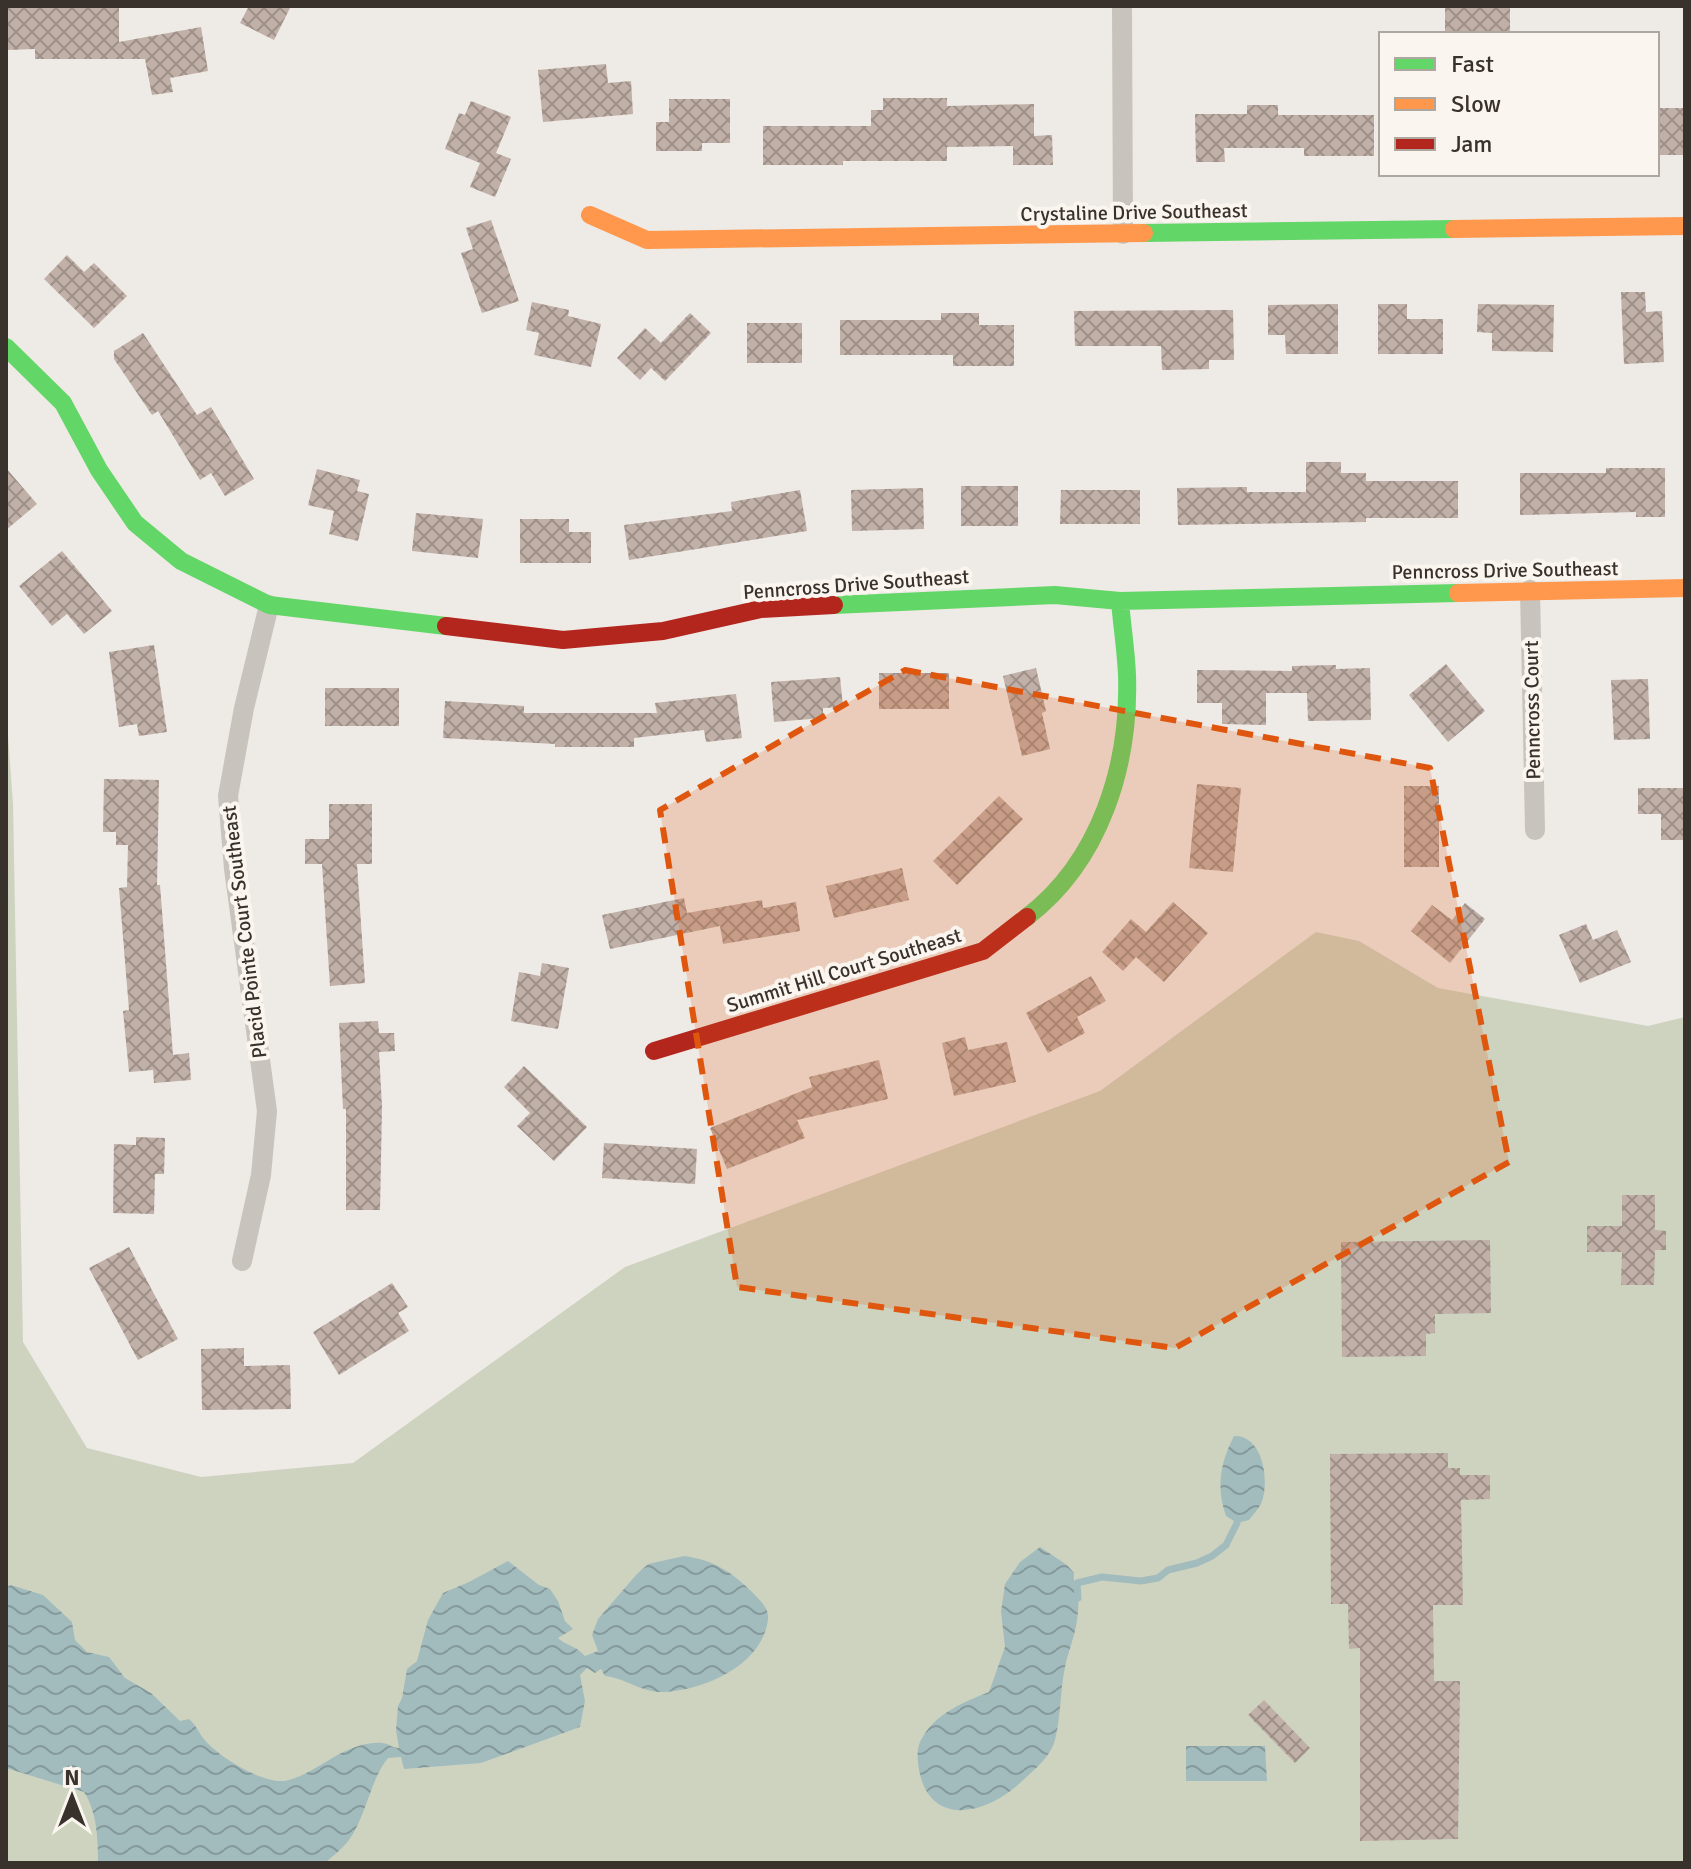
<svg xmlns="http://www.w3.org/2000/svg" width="1691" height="1869" viewBox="0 0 1691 1869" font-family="Signika,sans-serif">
<defs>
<pattern id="water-waves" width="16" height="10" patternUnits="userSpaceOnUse" patternTransform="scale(2)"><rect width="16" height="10" fill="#a2bcbe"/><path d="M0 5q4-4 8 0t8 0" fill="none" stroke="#85999b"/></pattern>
<pattern id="building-cross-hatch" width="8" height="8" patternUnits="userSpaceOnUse" patternTransform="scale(2)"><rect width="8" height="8" fill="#c1b0a7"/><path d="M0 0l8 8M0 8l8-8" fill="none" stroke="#9e9088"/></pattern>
</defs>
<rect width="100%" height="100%" fill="#eeeae5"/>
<!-- grass -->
<path fill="#ced3c0" d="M 6,708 L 13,804 L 23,1342 L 87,1448 L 201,1477 L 353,1463 L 625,1267 L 1100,1091 L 1316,932 L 1359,941 L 1438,988 L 1648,1026 L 1685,1017 L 1685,1863 L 6,1863 Z"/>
<!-- water -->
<path fill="url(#water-waves)" d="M 1234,1436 C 1264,1435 1270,1483 1261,1504 C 1258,1509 1253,1515 1249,1520 L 1237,1523 L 1226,1516 C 1216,1488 1220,1463 1234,1436 Z
M 1040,1547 L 1067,1565 L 1074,1573 C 1073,1583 1076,1587 1078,1596 C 1079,1602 1078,1614 1077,1620 C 1075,1636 1068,1652 1065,1667 C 1060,1691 1061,1717 1055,1740 C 1050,1758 1034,1770 1021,1782 C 988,1814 930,1829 919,1770 C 917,1757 916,1746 924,1735 C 937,1713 966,1701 989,1692 L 1005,1647 L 1001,1612 L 1005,1584 L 1020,1562 Z
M 684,1556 C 714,1560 732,1572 753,1593 C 760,1601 769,1607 768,1619 C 763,1665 704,1690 664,1692 C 642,1693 625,1678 605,1676 L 601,1669 L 595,1673 L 587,1668 L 580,1675 L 585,1701 L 580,1727 L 481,1763 L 404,1769 L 401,1757 L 388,1758 C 370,1780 366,1817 349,1840 C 343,1848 333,1856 325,1863 L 98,1863 C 98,1839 97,1812 84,1792 L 6,1768 L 6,1587 L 11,1585 L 43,1595 L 72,1622 L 75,1640 L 87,1652 L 109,1657 L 125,1678 L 151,1693 L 180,1721 L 189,1719 C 196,1725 198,1731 203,1738 C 217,1756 261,1783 284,1781 C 299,1779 317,1767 329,1760 C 343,1751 365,1741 382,1743 C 388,1743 392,1748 399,1748 L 396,1730 L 398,1706 L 402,1698 L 407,1669 L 417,1661 L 428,1620 L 443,1593 L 469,1582 L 508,1561 L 539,1585 L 550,1589 L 558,1601 L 565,1621 L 573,1629 L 558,1638 C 566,1646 574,1644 585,1656 L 598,1651 L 592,1635 L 598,1619 L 636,1575 L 648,1564 Z
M 1186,1746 L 1265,1746 L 1267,1781 L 1186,1781 Z"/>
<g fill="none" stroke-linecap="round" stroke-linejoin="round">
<!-- stream -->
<path stroke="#a2bcbe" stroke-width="7" d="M 1078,1598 L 1077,1583 L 1102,1577 L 1141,1581 L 1158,1578 L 1168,1570 L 1197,1563 L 1212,1556 L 1226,1545 L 1237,1523"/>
</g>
<!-- building -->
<path fill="url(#building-cross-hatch)" d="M 6,6 L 119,8 L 119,42 L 201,27 L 208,71 L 170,78 L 173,92 L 152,95 L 145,59 L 35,59 L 35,49 L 6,50 Z
M 249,6 L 291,6 L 274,40 L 240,23 Z
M 1445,8 L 1510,8 L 1510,34 L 1445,34 Z
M 606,64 L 608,83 L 631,81 L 633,114 L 543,122 L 538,70 Z
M 883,98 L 947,98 L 947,106 L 1034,104 L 1034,136 L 1052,135 L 1053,165 L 1013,165 L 1013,146 L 947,147 L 947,161 L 843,161 L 843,165 L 763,165 L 763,126 L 871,126 L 871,110 L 883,110 Z
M 669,99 L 730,99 L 730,143 L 702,143 L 702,151 L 656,151 L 656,122 L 669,122 Z
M 471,101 L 511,117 L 496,153 L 511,159 L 495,197 L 470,187 L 480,163 L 445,149 L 459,113 L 465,115 Z
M 1247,105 L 1278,105 L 1278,115 L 1374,115 L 1374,156 L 1304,156 L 1304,148 L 1224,148 L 1225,162 L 1196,162 L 1195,114 L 1247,114 Z
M 1657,108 L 1685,108 L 1685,155 L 1657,155 Z
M 491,220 L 519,301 L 482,313 L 461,253 L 473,249 L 466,228 Z
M 67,255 L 84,272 L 94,263 L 127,296 L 94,328 L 44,279 Z
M 1621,292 L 1645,292 L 1646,312 L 1662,311 L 1664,362 L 1624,364 Z
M 532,302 L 569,310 L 568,316 L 601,324 L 591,367 L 534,355 L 539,333 L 526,330 Z
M 1338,304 L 1338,354 L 1286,354 L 1285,335 L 1268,335 L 1268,305 Z
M 1378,304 L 1407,304 L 1407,319 L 1443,319 L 1443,354 L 1378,354 Z
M 1478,304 L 1554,305 L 1553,352 L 1492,351 L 1492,333 L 1477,332 Z
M 1233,310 L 1234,360 L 1209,360 L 1209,369 L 1162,370 L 1161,346 L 1075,346 L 1074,311 Z
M 690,313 L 711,333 L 665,381 L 651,368 L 640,380 L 617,358 L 645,328 L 661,343 Z
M 941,313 L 979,313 L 979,325 L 1014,325 L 1014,366 L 953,366 L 953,355 L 840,355 L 840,320 L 941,320 Z
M 747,323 L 802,323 L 802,363 L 747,363 Z
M 143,333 L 197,415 L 211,407 L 254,479 L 225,496 L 211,473 L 200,480 L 158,411 L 152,415 L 114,359 L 114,351 Z
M 1306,462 L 1341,462 L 1341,473 L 1366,473 L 1366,481 L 1458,481 L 1458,518 L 1366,518 L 1366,522 L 1178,525 L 1177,488 L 1247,487 L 1247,492 L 1306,492 Z
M 6,468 L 37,504 L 6,530 Z
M 1606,468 L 1665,468 L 1665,517 L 1636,517 L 1636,512 L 1520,515 L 1520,473 L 1606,473 Z
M 317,469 L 360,480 L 357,491 L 369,494 L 358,541 L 329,534 L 334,511 L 308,505 Z
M 961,486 L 1018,486 L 1018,526 L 961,526 Z
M 923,488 L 924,529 L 852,531 L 851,490 Z
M 800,490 L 807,531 L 629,560 L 624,525 L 732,511 L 731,502 Z
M 1061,490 L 1140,490 L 1140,524 L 1060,524 Z
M 416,513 L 483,519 L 478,558 L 412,551 Z
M 520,519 L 569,519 L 569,532 L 591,532 L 591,563 L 520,563 Z
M 62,551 L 112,611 L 84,634 L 67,614 L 52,626 L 19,586 Z
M 154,645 L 167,732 L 139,736 L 137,724 L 119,727 L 109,652 Z
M 1446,664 L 1485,711 L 1448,742 L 1409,695 Z
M 1336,665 L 1336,669 L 1370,668 L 1371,720 L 1308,721 L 1307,693 L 1266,693 L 1266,725 L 1222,724 L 1222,703 L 1197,703 L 1197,670 L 1292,671 L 1292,666 Z
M 1036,668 L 1046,711 L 1042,713 L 1050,749 L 1022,756 L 1003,676 Z
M 879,673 L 949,673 L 949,709 L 879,709 Z
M 840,677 L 843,707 L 823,708 L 823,718 L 774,722 L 771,682 Z
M 1648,679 L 1650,739 L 1614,740 L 1611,680 Z
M 325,688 L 399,688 L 399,726 L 325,726 Z
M 736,694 L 742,738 L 706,742 L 704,730 L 634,738 L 634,747 L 555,747 L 555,744 L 443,738 L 445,701 L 524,706 L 524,713 L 657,713 L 655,703 Z
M 104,779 L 159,780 L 157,885 L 160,885 L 173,1055 L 189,1053 L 191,1080 L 154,1083 L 153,1070 L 129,1072 L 123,1011 L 129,1010 L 119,888 L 127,887 L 128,845 L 116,845 L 116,832 L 103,832 Z
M 1197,784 L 1241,788 L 1233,872 L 1189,868 Z
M 1404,786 L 1439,786 L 1439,867 L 1404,867 Z
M 1638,788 L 1685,788 L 1685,840 L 1661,840 L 1661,814 L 1638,814 Z
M 999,796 L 1023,819 L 957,885 L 933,861 Z
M 329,804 L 372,804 L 372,864 L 357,864 L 365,983 L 330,986 L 322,864 L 305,864 L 305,839 L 329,839 Z
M 902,868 L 909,900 L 834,918 L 826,886 Z
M 684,898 L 687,913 L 762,900 L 763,908 L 796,902 L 800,931 L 723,944 L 720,926 L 610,949 L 602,915 Z
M 1173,902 L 1208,933 L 1164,982 L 1136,957 L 1123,971 L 1102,952 L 1131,919 L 1146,932 Z
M 1465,903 L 1485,919 L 1450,963 L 1411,931 L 1432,905 L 1452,920 Z
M 1586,924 L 1593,940 L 1617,930 L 1631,962 L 1580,983 L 1559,935 Z
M 542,963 L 569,968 L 558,1029 L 511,1021 L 519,972 L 540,976 Z
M 1091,976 L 1106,1001 L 1077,1017 L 1085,1033 L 1048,1053 L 1026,1013 Z
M 378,1021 L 379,1033 L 394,1033 L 395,1051 L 379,1052 L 382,1107 L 380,1210 L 346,1210 L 346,1109 L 343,1109 L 339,1023 Z
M 965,1037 L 968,1050 L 1007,1042 L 1016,1082 L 954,1096 L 942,1043 Z
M 879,1060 L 888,1099 L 797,1120 L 805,1138 L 727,1169 L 710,1128 L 812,1087 L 809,1077 Z
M 524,1066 L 587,1127 L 554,1161 L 517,1126 L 530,1113 L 504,1087 Z
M 136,1137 L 165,1138 L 164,1174 L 155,1174 L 154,1214 L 113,1213 L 114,1144 L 136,1145 Z
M 604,1143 L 697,1149 L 695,1184 L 602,1178 Z
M 1622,1195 L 1655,1195 L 1655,1230 L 1666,1231 L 1666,1250 L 1655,1250 L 1654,1285 L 1621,1285 L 1622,1252 L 1587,1252 L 1587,1226 L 1622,1226 Z
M 1490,1240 L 1491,1313 L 1435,1314 L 1435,1333 L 1426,1334 L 1426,1356 L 1342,1357 L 1341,1242 Z
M 129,1247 L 178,1339 L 138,1360 L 89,1268 Z
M 392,1283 L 408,1307 L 398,1313 L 409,1331 L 339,1375 L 313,1332 Z
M 244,1348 L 244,1366 L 290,1365 L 291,1409 L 202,1410 L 201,1349 Z
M 1448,1453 L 1448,1468 L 1460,1468 L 1460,1475 L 1490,1475 L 1490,1499 L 1461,1500 L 1463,1605 L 1433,1605 L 1434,1681 L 1460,1681 L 1458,1839 L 1360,1841 L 1360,1648 L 1349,1649 L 1348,1604 L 1331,1604 L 1330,1454 Z
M 1264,1700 L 1310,1748 L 1295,1763 L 1248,1715 Z"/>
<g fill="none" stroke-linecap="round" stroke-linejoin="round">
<!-- street -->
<path stroke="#c8c3bd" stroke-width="20" d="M 1122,6 L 1123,234
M 1530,590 L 1535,830
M 242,1261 L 261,1175 L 267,1111 L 234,869 L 228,796 L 244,708 L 269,605"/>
<!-- fast -->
<path stroke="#63d668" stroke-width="18" d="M 1144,233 L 1454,229
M 6,347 L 63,403 L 99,470 L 135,523 L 181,561 L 269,605 L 446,626
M 834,605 L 1055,595 L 1120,601 L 1458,593
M 1027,917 C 1100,861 1130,766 1127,675 C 1126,650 1122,626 1120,601"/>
<!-- slow -->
<path stroke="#ff974d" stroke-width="18" d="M 590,215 L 647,240 L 1144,233
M 1454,229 L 1685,226
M 1458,593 L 1685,588"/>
<!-- jam -->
<path stroke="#b3261e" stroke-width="18" d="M 446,626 L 563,640 L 663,631 L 761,609 L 834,605
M 654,1051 L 983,951 L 1027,917"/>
</g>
<!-- marked area -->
<path fill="#df570e" fill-opacity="0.2" stroke="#df570e" stroke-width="6" stroke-dasharray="16 10" stroke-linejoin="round" d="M 905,670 L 1430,768 L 1509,1162 L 1175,1348 L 737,1287 L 660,810 Z"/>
<g text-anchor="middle" stroke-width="8" stroke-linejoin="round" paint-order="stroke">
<!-- street labels -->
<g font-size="20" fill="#39312b" stroke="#faf5ee">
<text transform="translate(1134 212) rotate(-1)" y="7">Crystaline Drive Southeast</text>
<text transform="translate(1505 570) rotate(-1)" y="7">Penncross Drive Southeast</text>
<text transform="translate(856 584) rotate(-4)" y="7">Penncross Drive Southeast</text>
<text transform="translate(1532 710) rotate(-91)" y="7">Penncross Court</text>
<text transform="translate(244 932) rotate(-97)" y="7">Placid Pointe Court Southeast</text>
<text transform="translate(844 970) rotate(-17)" y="7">Summit Hill Court Southeast</text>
</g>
</g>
<!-- border -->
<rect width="1691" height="1869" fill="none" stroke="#39312b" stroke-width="16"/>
<!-- legend -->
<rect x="1379" y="32" width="280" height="144" fill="#faf5ee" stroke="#ada7a0" stroke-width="2"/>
<rect x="1395" y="58" width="40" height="12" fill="#63d668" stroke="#ada7a0" stroke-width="2"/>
<text x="1451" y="72" font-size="24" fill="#39312b">Fast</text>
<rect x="1395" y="98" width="40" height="12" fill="#ff974d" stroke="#ada7a0" stroke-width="2"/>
<text x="1451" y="112" font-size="24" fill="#39312b">Slow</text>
<rect x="1395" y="138" width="40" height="12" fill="#b3261e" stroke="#ada7a0" stroke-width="2"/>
<text x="1451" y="152" font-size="24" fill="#39312b">Jam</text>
<!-- north arrow -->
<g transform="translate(72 1797)" stroke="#faf5ee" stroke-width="6" paint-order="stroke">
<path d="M0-6L14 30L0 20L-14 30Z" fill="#39312b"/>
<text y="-12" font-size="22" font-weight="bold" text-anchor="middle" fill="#39312b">N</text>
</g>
</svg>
